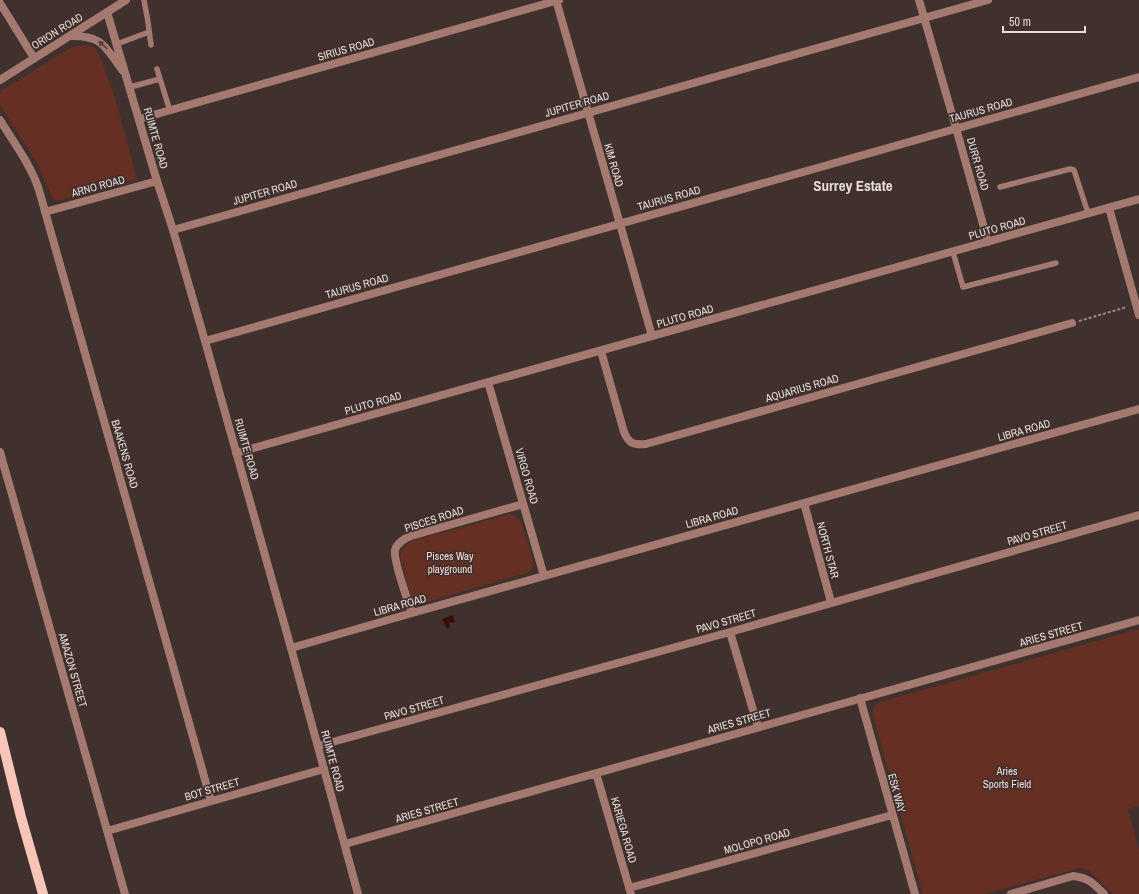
<svg xmlns="http://www.w3.org/2000/svg" width="1139" height="894" viewBox="0 0 1139 894" font-family="'Archivo Narrow',sans-serif">
<rect width="100%" height="100%" fill="#40312e"/>
<!-- green -->
<path fill="#662f23" d="M 86,45 L 95,48 L 101,58 L 117,105 L 137,179 L 62,200 L 54,200 L 50,193 L 38,165 L 0,105 L 0,94 L 1,91 L 72,47 Z
M 510,514 C 516,516 519,519 522,524 L 533,561 L 532,568 L 530,572 L 419,604 L 415,601 L 411,597 L 400,557 C 401,548 405,546 412,541 Z
M 1139,629 L 1139,806 L 1128,809 L 1139,850 L 1139,894 L 1113,894 L 1088,870 L 1079,868 L 985,894 L 923,894 L 872,712 L 875,705 L 880,702 Z"/>
<!-- water -->
<path fill="#3a0c04" d="M 453,615 L 455,622 L 449,623 L 450,627 L 447,629 L 442,619 Z"/>
<g fill="none" stroke-linecap="round" stroke-linejoin="round">
<!-- path -->
<path stroke="#998c8a" stroke-width="2" stroke-dasharray="3 2" stroke-linecap="butt" d="M 1079,321 L 1127,307"/>
<!-- service -->
<path stroke="#a4796f" stroke-width="5.5" d="M 144,0 L 148,22 L 151,45
M 117,44 L 149,32
M 157,69 L 170,111
M 130,87 L 160,79
M 1000,187 L 1070,169 L 1074,170 L 1088,213
M 953,252 L 963,287 L 1056,263"/>
<!-- minor -->
<path stroke="#a4796f" stroke-width="8" d="M 556,0 L 652,336
M 919,0 L 956,128 L 988,242
M 0,3 L 34,58
M 139,119 L 559,0
M 0,120 C 14,143 31,165 39,190 L 211,801
M 1109,208 L 1139,315
M 45,212 L 157,181
M 173,230 L 988,0
M 205,341 L 1139,77
M 601,351 L 624,432 C 629,444 634,445 646,444 L 1072,323
M 488,382 L 544,576
M 0,452 L 125,894
M 236,453 L 1139,199
M 804,503 L 831,602
M 412,613 C 408,602 393,559 395,550 C 397,543 405,538 411,536 L 523,504
M 730,632 L 758,727
M 291,648 L 412,613 L 1139,409
M 860,698 L 915,894
M 318,746 L 730,632 L 1139,515
M 596,773 L 631,894
M 107,831 L 324,769
M 345,844 L 1139,620
M 629,888 L 892,815
M 1011,894 L 1073,876 C 1089,878 1093,883 1104,894"/>
<!-- tertiary -->
<path stroke="#a4796f" stroke-width="8" d="M 107,12 L 157,181 L 173,230 L 205,341 L 291,648 L 358,894
M 70,36 C 104,35 105,48 123,71
M 0,80 L 126,0"/>
<!-- primary -->
<path stroke="#fac5b9" stroke-width="10" d="M 0,732 L 21,817 L 43,894"/>
</g>
<!-- one-way arrows -->
<defs><path id="oneway-solid" d="M-6-.8H1V-3.2L6.5 0L1 3.2V.8H-6Z"/></defs>
<use fill="#4f3c38" href="#oneway-solid" transform="translate(103 45) rotate(-138)"/>
<g text-anchor="middle" stroke-width="3.5" stroke-linejoin="round" paint-order="stroke">
<!-- street labels -->
<g font-size="11" fill="#e6dcda" stroke="#40312e">
<text transform="translate(57 31) rotate(-32)" y="4">ORION ROAD</text>
<text transform="translate(346 49) rotate(-16)" y="4">SIRIUS ROAD</text>
<text transform="translate(577 104) rotate(-16)" y="4">JUPITER ROAD</text>
<text transform="translate(981 110) rotate(-16)" y="4">TAURUS ROAD</text>
<text transform="translate(156 138) rotate(74)" y="4">RUIMTE ROAD</text>
<text transform="translate(978 164) rotate(74)" y="4">DURR ROAD</text>
<text transform="translate(614 165) rotate(74)" y="4">KIM ROAD</text>
<text transform="translate(98 186) rotate(-15)" y="4">ARNO ROAD</text>
<text transform="translate(265 192) rotate(-16)" y="4">JUPITER ROAD</text>
<text transform="translate(669 198) rotate(-16)" y="4">TAURUS ROAD</text>
<text transform="translate(997 228) rotate(-16)" y="4">PLUTO ROAD</text>
<text transform="translate(357 286) rotate(-16)" y="4">TAURUS ROAD</text>
<text transform="translate(685 316) rotate(-16)" y="4">PLUTO ROAD</text>
<text transform="translate(802 388) rotate(-16)" y="4">AQUARIUS ROAD</text>
<text transform="translate(373 403) rotate(-16)" y="4">PLUTO ROAD</text>
<text transform="translate(1024 430) rotate(-16)" y="4">LIBRA ROAD</text>
<text transform="translate(247 449) rotate(74)" y="4">RUIMTE ROAD</text>
<text transform="translate(125 454) rotate(74)" y="4">BAAKENS ROAD</text>
<text transform="translate(527 476) rotate(74)" y="4">VIRGO ROAD</text>
<text transform="translate(712 517) rotate(-16)" y="4">LIBRA ROAD</text>
<text transform="translate(434 519) rotate(-18)" y="4">PISCES ROAD</text>
<text transform="translate(1037 533) rotate(-16)" y="4">PAVO STREET</text>
<text transform="translate(828 550) rotate(75)" y="4">NORTH STAR</text>
<text transform="translate(400 605) rotate(-16)" y="4">LIBRA ROAD</text>
<text transform="translate(726 621) rotate(-16)" y="4">PAVO STREET</text>
<text transform="translate(1051 634) rotate(-16)" y="4">ARIES STREET</text>
<text transform="translate(73 670) rotate(74)" y="4">AMAZON STREET</text>
<text transform="translate(414 708) rotate(-16)" y="4">PAVO STREET</text>
<text transform="translate(739 721) rotate(-16)" y="4">ARIES STREET</text>
<text transform="translate(333 761) rotate(75)" y="4">RUIMTE ROAD</text>
<text transform="translate(212 789) rotate(-16)" y="4">BOT STREET</text>
<text transform="translate(897 793) rotate(75)" y="4">ESK WAY</text>
<text transform="translate(427 810) rotate(-16)" y="4">ARIES STREET</text>
<text transform="translate(624 830) rotate(74)" y="4">KARIEGA ROAD</text>
<text transform="translate(757 841) rotate(-16)" y="4">MOLOPO ROAD</text>
</g>
<!-- park labels -->
<g font-size="11" fill="#f4d9d3" stroke="#40312e">
<text x="450" y="560">Pisces Way<tspan x="450" dy="13">playground</tspan></text>
<text x="1007" y="775">Aries<tspan x="1007" dy="13">Sports Field</tspan></text>
</g>
<!-- district labels -->
<g font-size="15" font-weight="bold" fill="#e6dcda" stroke="#40312e">
<text x="853" y="191">Surrey Estate</text>
</g>
</g>
<!-- scale -->
<path d="M1003 26v6h82v-6" fill="none" stroke="#e6dcda" stroke-width="2"/>
<text x="1009" y="26" font-size="12" fill="#e6dcda" stroke="#40312e" stroke-width="3" paint-order="stroke">50 m</text>
</svg>
